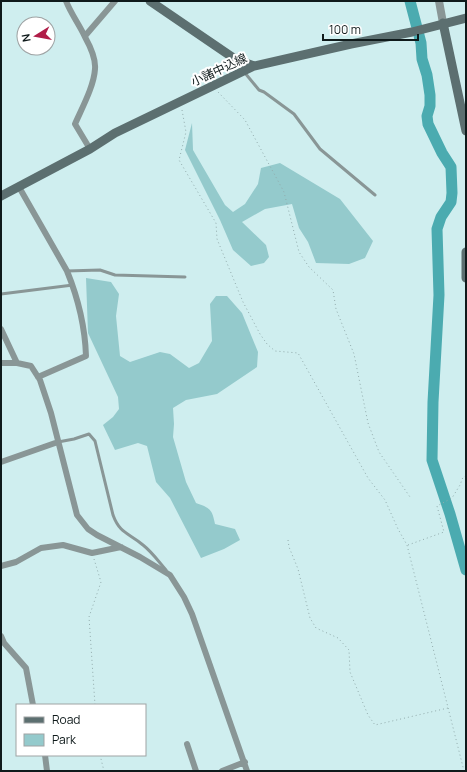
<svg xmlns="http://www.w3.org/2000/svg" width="467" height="772" viewBox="0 0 467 772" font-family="Manrope,'Noto Sans JP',sans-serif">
<rect width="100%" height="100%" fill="#cfeeef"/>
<!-- green -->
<path fill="#94cacc" d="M 192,123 L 193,150 L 225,205 L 233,212 L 245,204 L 258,184 L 261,168 L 280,163 L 340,199 L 373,241 L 365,258 L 349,264 L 316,263 L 308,242 L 299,228 L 292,204 L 265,209 L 242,222 L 266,245 L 269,257 L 264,263 L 251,266 L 233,250 L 220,220 L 185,150 Z
M 86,278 L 111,282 L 119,294 L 116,316 L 120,356 L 130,362 L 160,352 L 170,354 L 189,368 L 199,363 L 212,341 L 210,304 L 216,296 L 227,296 L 242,313 L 258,352 L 257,367 L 217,394 L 186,400 L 173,408 L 174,424 L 173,437 L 186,482 L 196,503 C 210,508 212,509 215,524 L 235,529 L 240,540 L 224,549 L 201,558 L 170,498 L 156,482 L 147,446 L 138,443 L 115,450 L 103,425 L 113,417 L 119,409 L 118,397 L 88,333 Z"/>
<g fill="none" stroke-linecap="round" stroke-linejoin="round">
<!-- river -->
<path stroke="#4babb0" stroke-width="11" d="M 410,1 L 421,43 L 422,59 L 427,75 L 430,95 L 430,106 L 427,116 L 428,124 L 442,153 L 451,167 L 452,193 L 451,202 L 441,217 L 437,229 L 439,295 L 433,402 L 432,460 L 450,514 L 466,570"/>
<!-- path -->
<path stroke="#92abac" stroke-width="1" stroke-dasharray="1 3" stroke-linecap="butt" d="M 218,92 L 245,120 L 284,192 L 299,252 L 309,267 L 333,290 L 336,309 L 354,354 L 368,423 L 379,452 L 410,497
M 182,110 L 186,132 L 179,160 L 216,223 L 217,239 L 243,302 L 260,334 L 267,344 L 275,351 L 298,353 L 368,478 L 385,500 L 398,529 L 407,545 L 464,771
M 288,540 L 289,547 L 298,569 L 310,618 L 316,628 L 338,638 L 349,650 L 350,672 L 368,715 L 375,725 L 448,708
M 408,545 L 444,532 L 437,506 L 452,498 L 460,485 L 463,477 L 466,476
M 94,559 L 101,582 L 89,617 L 95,705
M 100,755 L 104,771"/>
<!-- service -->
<path stroke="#899696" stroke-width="3" d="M 245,73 L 259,90 L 264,92 L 294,114 L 320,149 L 375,195
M 67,271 L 100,270 L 115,275 L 185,277
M 1,294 L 73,285
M 58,442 L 74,439 L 89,434 L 95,441 L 113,515 C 120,534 129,533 143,545 C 152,552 159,562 166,570"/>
<!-- minor -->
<path stroke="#899696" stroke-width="6" d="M 66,1 C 71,14 79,24 85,37 C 90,46 96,58 95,69 C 94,86 82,108 75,124 L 90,149
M 85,36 L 115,1
M 19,187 L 67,271 C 78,298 85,326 86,356 L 38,377
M 1,329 L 17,363
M 1,363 L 17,363 L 31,366 L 40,380 L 51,413 L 77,515 L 88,529 L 97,535 L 140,557 L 170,575 L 184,597 L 192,614 L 247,771
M 1,462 L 58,442
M 1,566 L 16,562 L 41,548 L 63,545 L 92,553 L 121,547
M 1,636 L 4,643 L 26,668 L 33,705
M 187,744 L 196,771
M 45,755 L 47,771
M 222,771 L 245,762"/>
<!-- tertiary -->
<path stroke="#899696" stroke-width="8" d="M 439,1 L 443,23"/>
<!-- secondary -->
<path stroke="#5c6f70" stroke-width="9" d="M 150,1 L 235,59 L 254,66
M 443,23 L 466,131
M 1,196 L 90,149 L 115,133 L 254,66 L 351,44 L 412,32 L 466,18
M 466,252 L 466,278"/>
</g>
<g text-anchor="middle" stroke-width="4" stroke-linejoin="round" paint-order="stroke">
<!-- street labels -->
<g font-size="12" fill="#0f1a1b" stroke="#fff">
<text transform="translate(219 70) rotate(-25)" y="4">小諸中込線</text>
</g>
</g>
<!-- border -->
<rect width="467" height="772" fill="none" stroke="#0f1a1b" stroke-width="4"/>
<!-- legend -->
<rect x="16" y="704" width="130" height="52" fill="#ffffff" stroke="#9fa3a4"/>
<rect x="24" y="717" width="20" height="6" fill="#5c6f70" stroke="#9fa3a4"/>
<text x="52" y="724" font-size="12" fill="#0f1a1b">Road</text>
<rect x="24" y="734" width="20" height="12" fill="#94cacc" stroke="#9fa3a4"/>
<text x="52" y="744" font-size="12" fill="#0f1a1b">Park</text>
<!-- north arrow -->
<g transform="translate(36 36) rotate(259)"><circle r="19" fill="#ffffff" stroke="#9fa3a4"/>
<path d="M0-3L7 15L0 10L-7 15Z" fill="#b01d48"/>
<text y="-6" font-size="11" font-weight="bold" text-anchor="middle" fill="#0f1a1b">N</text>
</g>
<!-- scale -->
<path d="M323 34v6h95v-6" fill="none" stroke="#0f1a1b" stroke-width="2"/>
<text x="329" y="34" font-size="12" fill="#0f1a1b" stroke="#ffffff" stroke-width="3" paint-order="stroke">100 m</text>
</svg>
